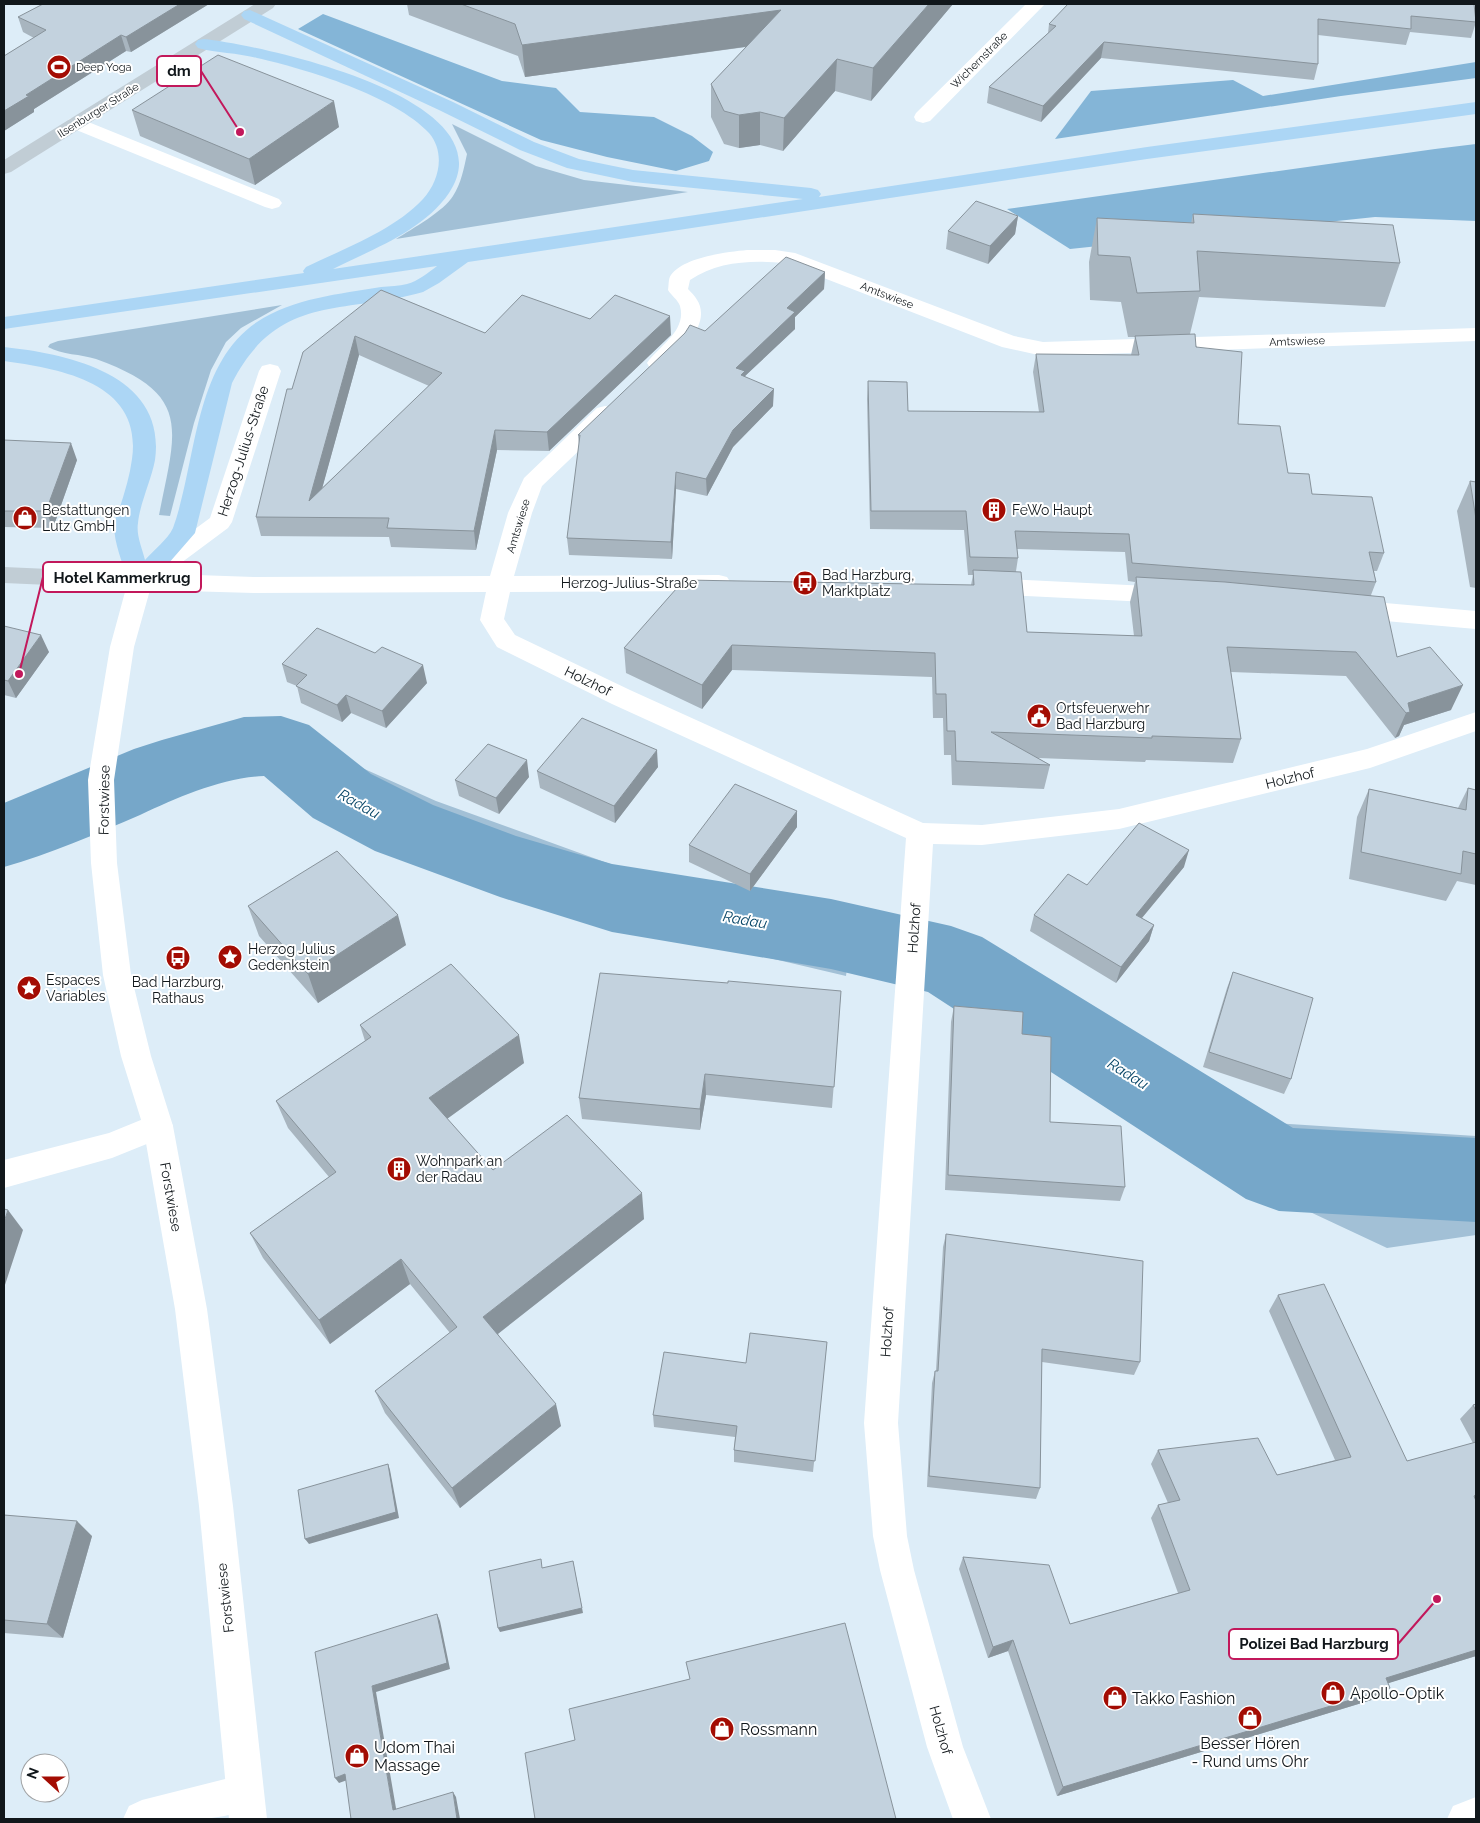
<svg xmlns="http://www.w3.org/2000/svg" width="1480" height="1823" viewBox="0 0 1480 1823" font-family="Raleway,sans-serif">
<rect width="100%" height="100%" fill="#ddedf8"/>
<!-- green -->
<path fill="#a2c0d6" d="M 452,124 L 536,166 L 584,180 L 688,192 L 396,239 C 412,229 444,211 453,196 C 461,184 464,168 467,154 Z
M 282,305 L 241,328 L 226,342 L 211,370 L 194,423 L 170,516 L 159,515 C 176,429 193,394 96,359 C 81,354 62,355 48,347 L 50,344 L 58,341 Z
M 258,729 L 284,733 L 436,801 L 646,877 L 854,910 L 846,976 L 574,912 L 402,838 L 241,755 Z
M 955,940 L 1174,1084 L 1259,1122 L 1476,1136 L 1476,1235 L 1387,1248 L 1180,1151 L 1070,1062 L 1025,1022 L 955,990 Z"/>
<!-- forest -->
<path fill="#84b5d7" d="M 323,14 L 502,81 L 556,88 L 580,112 L 654,117 L 692,136 L 713,152 L 709,161 L 676,171 L 607,157 L 541,140 L 298,29 Z
M 1476,62 L 1476,78 L 1341,96 L 1055,139 L 1091,91 L 1233,80 L 1263,96 Z
M 1476,144 L 1476,221 L 1375,217 L 1070,249 L 1007,209 L 1435,149 Z"/>
<g fill="none" stroke-linecap="round" stroke-linejoin="round">
<!-- river -->
<path fill="#76a7c9" fill-rule="evenodd" d="M 281,716 L 309,725 L 371,774 L 433,805 L 516,836 L 612,864 L 831,899 L 951,926 L 982,937 L 1293,1128 L 1476,1138 L 1476,1222 L 1279,1211 L 1246,1199 L 928,992 L 831,969 L 612,932 L 500,897 L 375,851 L 313,818 L 264,776 C 221,778 179,797 140,815 C 95,834 51,854 4,867 L 4,803 L 134,749 L 162,740 L 244,717 Z"/>
<!-- lane -->
<path fill="#fff" fill-rule="evenodd" d="M 76,117 L 279,199 L 282,203 L 279,207 L 272,209 L 265,207 L 69,127 L 67,123 L 69,119 Z
M 270,364 L 278,366 L 281,371 L 232,522 L 228,528 L 154,583 L 146,585 L 138,583 L 134,577 L 138,571 L 210,518 L 259,371 L 262,366 Z
M 158,1113 L 169,1117 L 173,1126 L 169,1135 L 112,1158 L 4,1188 L 4,1160 L 109,1133 Z
M 245,1774 L 258,1780 L 264,1793 L 258,1806 C 218,1823 167,1822 123,1819 L 129,1806 L 142,1800 Z"/>
<!-- street -->
<path fill="#fff" fill-rule="evenodd" d="M 1026,4 L 1045,4 L 930,121 L 923,123 L 916,121 L 914,117 L 916,113 Z
M 747,250 L 775,250 L 795,253 L 1014,336 L 1043,342 L 1476,328 L 1476,341 L 1043,356 L 1002,347 L 785,263 C 752,260 718,261 690,280 L 688,289 C 695,296 701,303 701,313 C 702,329 680,360 666,368 C 661,371 656,369 650,368 L 647,363 C 659,346 687,331 680,306 C 678,300 671,295 668,290 C 669,285 668,279 671,275 C 684,257 727,252 747,250 Z
M 605,406 L 613,408 L 616,413 L 613,418 L 542,486 L 532,513 L 514,576 L 719,575 L 727,577 L 731,583 L 727,589 L 719,591 L 510,592 L 504,619 L 515,635 L 630,690 L 923,823 L 982,825 L 1119,809 L 1367,749 L 1476,712 L 1476,731 L 1370,768 L 1119,829 L 982,845 L 933,844 L 898,1423 L 907,1536 L 914,1570 L 963,1747 L 991,1819 L 953,1819 L 927,1747 L 880,1570 L 873,1536 L 864,1423 L 906,838 L 612,704 L 497,647 L 480,620 L 486,592 L 254,593 L 150,590 L 134,647 L 114,780 L 117,863 L 131,975 L 151,1056 L 173,1126 L 207,1309 L 233,1506 L 267,1819 L 229,1819 L 199,1506 L 175,1309 L 143,1126 L 121,1056 L 103,975 L 91,863 L 88,780 L 110,647 L 128,581 L 132,575 L 140,573 L 254,577 L 490,576 L 508,513 L 524,478 L 597,408 Z
M 984,578 L 1168,587 L 1176,589 L 1180,595 L 1176,601 L 1168,603 L 984,594 L 976,592 L 972,586 L 976,580 Z
M 1351,600 L 1476,611 L 1476,629 L 1351,618 L 1342,615 L 1339,609 L 1342,603 Z
M 1476,1797 L 1476,1819 L 1447,1819 L 1453,1806 Z"/>
<!-- secondary -->
<path fill="#c1cdd5" fill-rule="evenodd" d="M 255,4 L 276,4 L 273,8 L 11,172 L 4,174 L 4,160 Z
M 4,567 L 140,573 L 148,575 L 152,581 L 148,587 L 140,589 L 4,583 Z"/>
<!-- highway -->
<path fill="#acd6f5" fill-rule="evenodd" d="M 250,10 L 453,102 L 534,142 L 579,159 L 633,170 L 811,188 L 818,190 L 821,194 L 819,197 L 1147,147 L 1476,102 L 1476,114 L 1147,159 L 468,262 L 439,283 L 423,292 C 342,315 278,293 232,383 L 195,533 L 148,587 L 140,589 L 132,587 L 128,581 C 123,563 114,544 114,525 C 115,519 117,513 120,507 C 125,491 130,475 132,459 C 143,382 60,369 4,361 L 4,347 C 68,354 167,374 155,460 C 151,481 140,503 138,523 C 136,535 142,548 145,560 C 153,551 168,539 173,528 C 197,462 193,365 257,322 C 293,298 340,294 381,287 C 390,286 399,286 407,284 C 418,281 428,273 437,266 L 4,329 L 4,317 L 304,273 L 303,271 L 306,267 C 345,248 393,231 423,199 C 439,182 446,153 429,133 C 395,96 306,69 257,58 C 238,53 217,53 198,48 L 195,44 L 198,40 L 204,39 C 260,45 512,98 449,193 C 423,231 373,249 333,269 L 803,199 L 633,182 L 567,168 L 520,150 L 439,110 L 244,19 L 241,15 L 244,11 Z"/>
</g>
<!-- wall -->
<path fill="#a8b5bf" fill-rule="evenodd" d="M 209,4 L 131,52 L 126,51 L 34,109 L 34,112 L 4,131 L 4,56 L 34,38 L 23,32 L 18,17 Z
M 407,4 L 953,4 L 871,101 L 835,91 L 783,151 L 760,145 L 739,148 L 724,144 L 711,117 L 711,84 L 746,47 L 525,77 L 518,56 L 409,15 Z
M 1474,4 L 1476,22 L 1471,38 L 1410,32 L 1406,45 L 1318,35 L 1318,64 L 1314,80 L 1101,58 L 1041,122 L 987,103 L 989,87 L 1048,33 L 1049,24 Z
M 132,110 L 339,127 L 255,185 L 140,136 Z
M 1193,214 L 1400,263 L 1385,307 L 1199,297 L 1190,334 L 1238,424 L 1288,473 L 1312,494 L 1384,553 L 1377,571 L 1374,571 L 1376,582 L 1371,595 L 1397,657 L 1451,710 L 1404,725 L 1399,736 L 1395,738 L 1346,676 L 1231,672 L 1241,739 L 1233,763 L 1146,760 L 1145,762 L 1038,758 L 1050,765 L 1044,789 L 952,785 L 951,755 L 944,755 L 943,718 L 933,718 L 932,677 L 732,670 L 702,709 L 626,673 L 624,648 L 971,585 L 973,575 L 968,575 L 964,530 L 870,529 L 867,399 L 868,381 L 908,411 L 1039,412 L 1033,372 L 1036,354 L 1131,355 L 1135,337 L 1128,337 L 1121,302 L 1090,300 L 1089,262 L 1097,218 L 1191,223 ZM 1017,549 L 1125,552 L 1128,581 L 1135,582 L 1130,602 L 1134,636 L 1027,632 L 1016,571 L 1018,558 Z
M 1018,216 L 1015,234 L 988,264 L 946,249 L 948,231 Z
M 825,272 L 824,289 L 795,317 L 795,329 L 745,376 L 773,406 L 733,447 L 707,496 L 676,489 L 672,559 L 569,555 L 567,538 L 579,445 L 578,435 L 705,331 Z
M 381,290 L 485,333 L 590,319 L 671,335 L 549,451 L 497,450 L 476,550 L 391,547 L 389,537 L 261,536 L 256,517 L 292,389 ZM 359,355 L 429,386 L 322,488 Z
M 4,440 L 77,460 L 53,528 L 4,527 Z
M 1470,481 L 1476,482 L 1476,588 L 1470,587 L 1457,511 Z
M 4,626 L 49,652 L 16,698 L 4,695 Z
M 282,664 L 427,683 L 386,728 L 351,713 L 342,722 L 301,703 L 297,686 L 287,682 Z
M 658,767 L 615,823 L 540,788 L 537,771 Z
M 529,777 L 499,814 L 459,796 L 455,780 Z
M 1468,788 L 1476,790 L 1476,885 L 1457,881 L 1446,901 L 1349,879 L 1357,817 L 1369,789 L 1458,808 Z
M 797,811 L 797,827 L 750,891 L 689,862 L 689,845 Z
M 1184,867 L 1142,918 L 1154,925 L 1149,941 L 1116,983 L 1030,931 L 1034,915 L 1087,885 Z
M 248,906 L 406,945 L 318,1003 L 259,936 Z
M 1233,972 L 1291,1079 L 1284,1094 L 1203,1067 L 1227,988 Z
M 841,991 L 832,1108 L 706,1095 L 700,1130 L 582,1119 L 579,1098 Z
M 954,1006 L 1022,1034 L 1050,1122 L 1125,1187 L 1120,1201 L 945,1190 L 951,1022 Z
M 360,1025 L 524,1063 L 447,1119 L 493,1170 L 644,1219 L 498,1334 L 561,1426 L 460,1508 L 385,1413 L 375,1391 L 450,1333 L 410,1284 L 330,1344 L 263,1258 L 250,1233 L 329,1177 L 288,1128 L 276,1101 L 365,1041 Z
M 946,1234 L 1140,1362 L 1134,1375 L 1042,1362 L 1040,1488 L 1036,1499 L 927,1487 L 932,1383 L 935,1371 L 936,1371 L 943,1247 Z
M 1278,1295 L 1407,1461 L 1473,1443 L 1460,1419 L 1473,1405 L 1476,1404 L 1476,1656 L 1388,1683 L 1378,1698 L 1057,1796 L 1008,1651 L 988,1658 L 959,1569 L 963,1557 L 1070,1624 L 1178,1593 L 1151,1518 L 1158,1505 L 1168,1503 L 1151,1464 L 1158,1450 L 1277,1475 L 1335,1460 L 1269,1311 Z
M 827,1342 L 813,1472 L 734,1462 L 734,1450 L 735,1437 L 654,1427 L 653,1415 L 746,1363 Z
M 4,1515 L 92,1536 L 63,1638 L 4,1633 Z"/>
<!-- shaded-wall -->
<path fill="#88939b" d="M 180,4 L 209,4 L 131,52 L 126,37 Z
M 929,4 L 953,4 L 871,101 L 873,68 Z
M 781,10 L 781,42 L 525,77 L 522,45 Z
M 121,35 L 126,51 L 34,109 L 34,112 L 4,131 L 4,111 L 26,95 Z
M 1104,42 L 1101,58 L 1041,122 L 1043,106 Z
M 837,59 L 835,91 L 783,151 L 784,118 Z
M 334,101 L 339,127 L 255,185 L 249,159 Z
M 760,112 L 760,145 L 739,148 L 739,115 Z
M 1018,216 L 1015,234 L 988,264 L 990,246 Z
M 825,272 L 824,289 L 795,317 L 795,329 L 745,376 L 741,392 L 736,368 L 787,308 Z
M 670,316 L 671,335 L 549,451 L 547,432 Z
M 355,336 L 359,355 L 314,518 L 309,501 Z
M 774,389 L 773,406 L 733,447 L 707,496 L 706,479 L 733,430 Z
M 495,430 L 497,450 L 476,550 L 474,531 Z
M 71,443 L 77,460 L 53,528 L 46,511 Z
M 676,472 L 676,489 L 672,559 L 671,542 Z
M 41,635 L 49,652 L 16,698 L 8,681 Z
M 732,645 L 732,670 L 702,709 L 702,685 Z
M 423,665 L 427,683 L 386,728 L 382,711 Z
M 1463,685 L 1451,710 L 1404,725 L 1399,736 L 1395,738 L 1406,713 L 1408,703 Z
M 346,695 L 351,713 L 342,722 L 337,705 Z
M 657,750 L 658,767 L 615,823 L 614,806 Z
M 527,760 L 529,777 L 499,814 L 496,798 Z
M 797,811 L 797,827 L 750,891 L 750,874 Z
M 1189,850 L 1184,867 L 1131,931 L 1136,915 Z
M 398,915 L 406,945 L 318,1003 L 308,974 Z
M 1154,925 L 1149,941 L 1116,983 L 1121,967 Z
M 519,1035 L 524,1063 L 437,1126 L 429,1098 Z
M 705,1074 L 706,1095 L 700,1130 L 700,1109 Z
M 642,1193 L 644,1219 L 490,1340 L 483,1317 Z
M 8,1210 L 23,1230 L 4,1288 L 4,1222 Z
M 401,1259 L 410,1284 L 330,1344 L 319,1320 Z
M 556,1404 L 561,1426 L 460,1508 L 452,1488 Z
M 388,1464 L 390,1470 L 399,1518 L 309,1544 L 305,1539 Z
M 77,1521 L 92,1536 L 63,1638 L 47,1624 Z
M 573,1561 L 583,1613 L 500,1632 L 498,1628 Z
M 437,1614 L 440,1621 L 450,1669 L 376,1692 L 397,1814 L 393,1810 L 372,1686 Z
M 1013,1640 L 1008,1651 L 988,1658 L 993,1647 Z
M 1476,1650 L 1476,1656 L 1373,1688 L 1386,1678 Z
M 1390,1688 L 1378,1698 L 1057,1796 L 1063,1787 Z
M 345,1774 L 350,1779 L 339,1783 L 335,1778 Z
M 453,1792 L 456,1797 L 460,1819 L 457,1819 Z"/>
<!-- building -->
<path fill="#c3d2de" stroke="#88939b" fill-rule="evenodd" d="M 43,4 L 180,4 L 126,37 L 121,35 L 26,95 L 29,96 L 4,111 L 4,56 L 46,30 L 18,17 Z
M 461,4 L 929,4 L 873,68 L 837,59 L 784,118 L 760,112 L 739,115 L 724,111 L 711,84 L 781,10 L 522,45 L 515,24 Z
M 1068,4 L 1474,4 L 1476,22 L 1411,16 L 1411,29 L 1318,19 L 1318,64 L 1104,42 L 1043,106 L 989,87 L 1056,26 L 1049,24 Z
M 218,55 L 334,101 L 249,159 L 132,110 Z
M 976,201 L 1018,216 L 990,246 L 948,231 Z
M 1193,214 L 1393,225 L 1400,263 L 1197,251 L 1200,291 L 1137,293 L 1130,257 L 1098,255 L 1097,218 L 1194,223 Z
M 786,257 L 825,272 L 787,308 L 795,312 L 736,368 L 745,371 L 741,375 L 774,389 L 733,430 L 706,479 L 676,472 L 671,542 L 567,538 L 580,435 L 578,435 L 685,333 L 690,325 L 705,331 Z
M 381,290 L 485,333 L 522,295 L 590,319 L 615,295 L 670,316 L 547,432 L 495,430 L 474,531 L 387,528 L 389,518 L 256,517 L 287,389 L 292,389 L 303,352 ZM 355,336 L 442,373 L 309,501 Z
M 1195,334 L 1196,347 L 1242,352 L 1238,424 L 1280,426 L 1288,473 L 1309,474 L 1312,494 L 1372,497 L 1384,553 L 1369,552 L 1376,582 L 1132,563 L 1129,534 L 1015,531 L 1018,558 L 970,557 L 966,511 L 871,511 L 868,381 L 907,382 L 908,411 L 1044,412 L 1036,354 L 1139,355 L 1135,336 Z
M 4,440 L 71,443 L 46,511 L 4,511 Z
M 1470,481 L 1476,482 L 1476,519 Z
M 973,570 L 1021,572 L 1027,632 L 1142,636 L 1136,577 L 1225,582 L 1384,597 L 1397,657 L 1430,647 L 1463,685 L 1408,703 L 1410,712 L 1406,713 L 1356,652 L 1227,647 L 1241,739 L 1152,736 L 1152,738 L 991,732 L 1050,765 L 956,761 L 955,731 L 947,731 L 946,694 L 936,694 L 935,653 L 732,645 L 702,685 L 624,648 L 684,580 L 974,585 Z
M 4,626 L 41,635 L 8,681 L 4,680 Z
M 317,628 L 375,653 L 382,647 L 423,665 L 382,711 L 346,695 L 337,705 L 296,686 L 307,675 L 282,664 Z
M 582,718 L 657,750 L 614,806 L 537,771 Z
M 488,744 L 527,760 L 496,798 L 455,780 Z
M 735,784 L 797,811 L 750,874 L 689,845 Z
M 1468,788 L 1476,790 L 1476,854 L 1463,851 L 1461,874 L 1361,852 L 1369,789 L 1466,810 Z
M 1139,823 L 1189,850 L 1136,915 L 1154,925 L 1121,967 L 1034,915 L 1068,874 L 1087,885 Z
M 337,851 L 398,915 L 308,974 L 248,906 Z
M 451,964 L 519,1035 L 429,1098 L 493,1170 L 567,1115 L 642,1193 L 483,1317 L 556,1404 L 452,1488 L 375,1391 L 457,1327 L 401,1259 L 319,1320 L 250,1233 L 336,1172 L 276,1101 L 371,1037 L 360,1025 Z
M 1233,972 L 1313,998 L 1291,1079 L 1209,1052 Z
M 600,973 L 728,983 L 728,981 L 841,991 L 834,1087 L 705,1074 L 700,1109 L 579,1098 Z
M 954,1006 L 1023,1012 L 1022,1034 L 1051,1037 L 1050,1122 L 1121,1126 L 1125,1187 L 948,1175 Z
M 4,1209 L 8,1210 L 4,1222 Z
M 946,1234 L 1143,1261 L 1140,1362 L 1042,1349 L 1040,1488 L 929,1476 L 935,1371 L 938,1371 Z
M 1324,1284 L 1407,1461 L 1476,1442 L 1476,1495 L 1474,1496 L 1476,1501 L 1476,1650 L 1386,1678 L 1390,1688 L 1063,1787 L 1013,1640 L 993,1647 L 963,1557 L 1049,1565 L 1070,1624 L 1190,1590 L 1158,1505 L 1180,1500 L 1158,1450 L 1258,1438 L 1277,1475 L 1351,1457 L 1278,1295 Z
M 750,1333 L 827,1342 L 815,1461 L 734,1450 L 737,1426 L 653,1415 L 664,1352 L 746,1363 Z
M 1476,1404 L 1476,1411 L 1473,1405 Z
M 388,1464 L 396,1512 L 305,1539 L 298,1490 Z
M 4,1515 L 77,1521 L 47,1624 L 4,1620 Z
M 541,1559 L 542,1568 L 573,1561 L 582,1608 L 498,1628 L 489,1571 Z
M 437,1614 L 447,1663 L 372,1686 L 393,1810 L 453,1792 L 457,1819 L 351,1819 L 345,1774 L 335,1778 L 315,1652 Z
M 845,1623 L 896,1819 L 535,1819 L 525,1753 L 575,1740 L 569,1709 L 690,1679 L 686,1662 Z"/>
<!-- icons -->
<defs>
<symbol id="stadium-disc" viewBox="-11 -11 22 22"><circle r="9.5" fill="#a30c03" stroke="#fff"/><path d="M0-5a6.5 5 0 1 0 0 10a6.5 5 0 1 0 0-10ZM-3.5-1.8h7v3.6h-7Z" fill="#fff"/></symbol>
<symbol id="building-disc" viewBox="-11 -11 22 22"><circle r="9.5" fill="#a30c03" stroke="#fff"/><path d="M-4-6H4V6H1V3H-1V6H-4ZM-2.5-4.3h1.7v1.8h-1.7ZM.8-4.3h1.7v1.8H.8ZM-2.5-1h1.7V.8h-1.7ZM.8-1h1.7V.8H.8Z" fill="#fff"/></symbol>
<symbol id="shop-disc" viewBox="-11 -11 22 22"><circle r="9.5" fill="#a30c03" stroke="#fff"/><path d="M-5-2.5h2.3a2.7 3.5 0 0 1 5.4 0H5L5.5 6h-11ZM-1.5-2.5h3a1.5 2.3 0 0 0-3 0Z" fill="#fff"/></symbol>
<symbol id="bus-disc" viewBox="-11 -11 22 22"><circle r="9.5" fill="#a30c03" stroke="#fff"/><path d="M-5-6H5V4H4V6H2V4H-2V6H-4V4H-5ZM-3.5-4V0h7V-4ZM-3.5 1.2v1.5H-2V1.2ZM2 1.2v1.5H3.5V1.2Z" fill="#fff"/></symbol>
<symbol id="civic-disc" viewBox="-11 -11 22 22"><circle r="9.5" fill="#a30c03" stroke="#fff"/><path d="M-.6-6.5H3V-4.5H.6V-3L4-1V1h2V6H-6V1h2V-1L-.6-3ZM-1.2 2.5V6h2.4V2.5Z" fill="#fff"/></symbol>
<symbol id="sight-disc" viewBox="-11 -11 22 22"><circle r="9.5" fill="#a30c03" stroke="#fff"/><path d="M0-6L1.8-2.2L6-1.7L2.9 1.2L3.7 5.4L0 3.3L-3.7 5.4L-2.9 1.2L-6-1.7L-1.8-2.2Z" fill="#fff"/></symbol>
</defs>
<g fill-rule="evenodd">
<use href="#stadium-disc" x="45" y="53" width="28" height="28"/>
<use href="#building-disc" x="980" y="496" width="28" height="28"/>
<use href="#shop-disc" x="11" y="504" width="28" height="28"/>
<use href="#bus-disc" x="791" y="569" width="28" height="28"/>
<use href="#civic-disc" x="1025" y="702" width="28" height="28"/>
<use href="#sight-disc" x="216" y="943" width="28" height="28"/>
<use href="#bus-disc" x="164" y="944" width="28" height="28"/>
<use href="#sight-disc" x="15" y="974" width="28" height="28"/>
<use href="#building-disc" x="385" y="1155" width="28" height="28"/>
<use href="#shop-disc" x="1319" y="1679" width="28" height="28"/>
<use href="#shop-disc" x="1101" y="1684" width="28" height="28"/>
<use href="#shop-disc" x="1236" y="1704" width="28" height="28"/>
<use href="#shop-disc" x="708" y="1715" width="28" height="28"/>
<use href="#shop-disc" x="343" y="1742" width="28" height="28"/>
</g>
<g text-anchor="middle" stroke-width="4" stroke-linejoin="round" paint-order="stroke">
<!-- far-street labels -->
<g font-size="11" fill="#11171b" stroke="#fff">
<text transform="translate(979 60) rotate(-45)" y="4">Wichernstraße</text>
<text transform="translate(98 110) rotate(-32)" y="4">Ilsenburger Straße</text>
<text transform="translate(887 295) rotate(21)" y="4">Amtswiese</text>
<text transform="translate(1297 341) rotate(-2)" y="4">Amtswiese</text>
<text transform="translate(518 526) rotate(-73)" y="4">Amtswiese</text>
</g>
<!-- far-poi labels -->
<g font-size="11" fill="#11171b" stroke="#fff" text-anchor="start">
<text x="76" y="71">Deep Yoga</text>
</g>
<!-- street labels -->
<g font-size="14" fill="#11171b" stroke="#fff">
<text transform="translate(243 451) rotate(-72)" y="5">Herzog-Julius-Straße</text>
<text x="629" y="588">Herzog-Julius-Straße</text>
<text transform="translate(588 681) rotate(26)" y="5">Holzhof</text>
<text transform="translate(1290 778) rotate(-14)" y="5">Holzhof</text>
<text transform="translate(104 800) rotate(-89)" y="5">Forstwiese</text>
<text transform="translate(914 928) rotate(-86)" y="5">Holzhof</text>
<text transform="translate(171 1197) rotate(80)" y="5">Forstwiese</text>
<text transform="translate(887 1332) rotate(-86)" y="5">Holzhof</text>
<text transform="translate(225 1598) rotate(-96)" y="5">Forstwiese</text>
<text transform="translate(941 1730) rotate(74)" y="5">Holzhof</text>
</g>
<!-- poi labels -->
<g font-size="14" fill="#11171b" stroke="#fff" text-anchor="start">
<text x="42" y="515">Bestattungen<tspan x="42" dy="16">Lutz GmbH</tspan></text>
<text x="1012" y="515">FeWo Haupt</text>
<text x="822" y="580">Bad Harzburg,<tspan x="822" dy="16">Marktplatz</tspan></text>
<text x="1056" y="713">Ortsfeuerwehr<tspan x="1056" dy="16">Bad Harzburg</tspan></text>
<text x="248" y="954">Herzog Julius<tspan x="248" dy="16">Gedenkstein</tspan></text>
<text x="46" y="985">Espaces<tspan x="46" dy="16">Variables</tspan></text>
<text x="178" y="987" text-anchor="middle">Bad Harzburg,<tspan x="178" dy="16">Rathaus</tspan></text>
<text x="416" y="1166">Wohnpark an<tspan x="416" dy="16">der Radau</tspan></text>
</g>
<!-- water labels -->
<g font-size="15" font-style="italic" fill="#064567" stroke="#fff">
<text transform="translate(359 804) rotate(29)" y="5">Radau</text>
<text transform="translate(745 920) rotate(10)" y="5">Radau</text>
<text transform="translate(1128 1074) rotate(32)" y="5">Radau</text>
</g>
<!-- near-poi labels -->
<g font-size="16" fill="#11171b" stroke="#fff" text-anchor="start">
<text x="1350" y="1699">Apollo-Optik</text>
<text x="1132" y="1704">Takko Fashion</text>
<text x="740" y="1735">Rossmann</text>
<text x="1250" y="1749" text-anchor="middle">Besser Hören<tspan x="1250" dy="18">- Rund ums Ohr</tspan></text>
<text x="374" y="1753">Udom Thai<tspan x="374" dy="18">Massage</tspan></text>
</g>
</g>
<!-- callouts -->
<path fill="none" stroke="#c2185b" stroke-width="2" d="M240 132L201 71M19 674L43 577M1437 1599L1398 1644"/>
<g fill="#c2185b" stroke="#fff" stroke-width="2">
<circle cx="240" cy="132" r="5"/>
<circle cx="19" cy="674" r="5"/>
<circle cx="1437" cy="1599" r="5"/>
</g>
<g fill="#fff" stroke="#c2185b" stroke-width="2">
<rect x="157" y="56" width="44" height="30" rx="5"/>
<rect x="43" y="562" width="158" height="30" rx="5"/>
<rect x="1229" y="1629" width="169" height="30" rx="5"/>
</g>
<g font-size="15" text-anchor="middle" font-weight="bold" fill="#11171b">
<text x="179" y="76">dm</text>
<text x="122" y="583">Hotel Kammerkrug</text>
<text x="1314" y="1649">Polizei Bad Harzburg</text>
</g>
<!-- border -->
<rect width="1480" height="1823" fill="none" stroke="#11171b" stroke-width="10"/>
<!-- north arrow -->
<g transform="translate(45 1778) rotate(291)"><circle r="24" fill="#ffffff" stroke="#a0a2a4"/>
<path d="M0-4L9 19L0 12L-9 19Z" fill="#a30c03"/>
<text y="-8" font-size="14" font-weight="bold" text-anchor="middle" fill="#11171b">N</text>
</g>
</svg>
